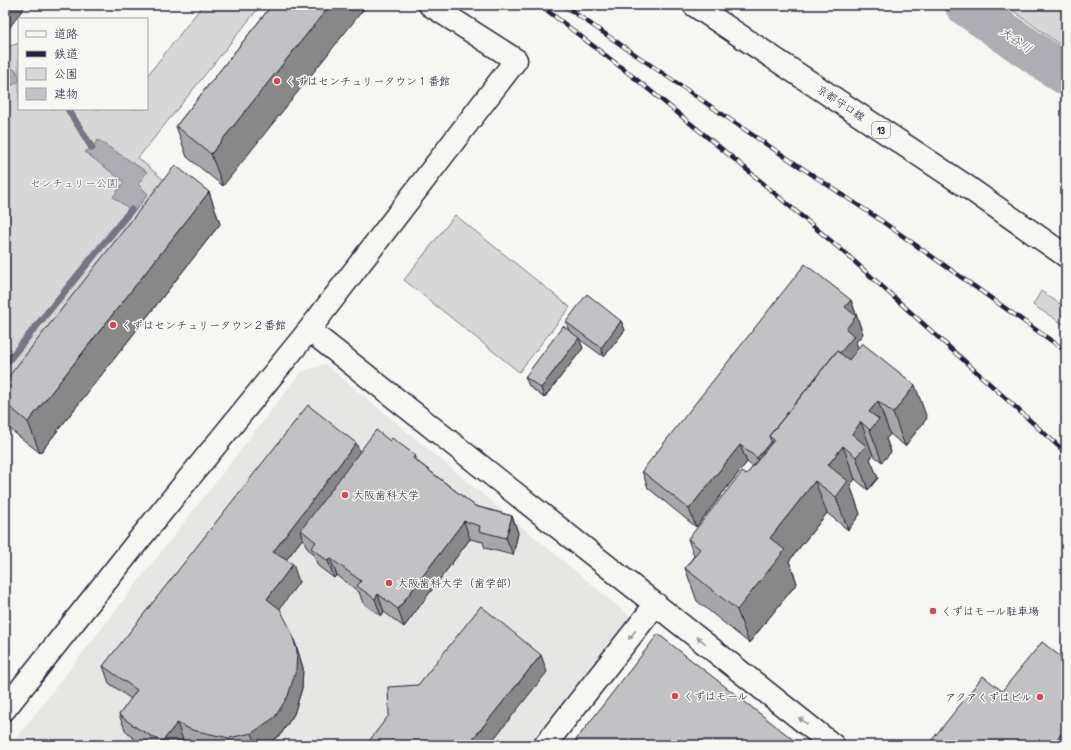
<svg xmlns="http://www.w3.org/2000/svg" width="1071" height="750" viewBox="0 0 1071 750" font-family="'Patrick Hand','Klee One',sans-serif">
<rect width="100%" height="100%" fill="#f6f6f2"/>
<filter id="ink" filterUnits="userSpaceOnUse"><feTurbulence type="fractalNoise" baseFrequency=".025" numOctaves="2"/><feDisplacementMap in="SourceGraphic" scale="8" xChannelSelector="R" yChannelSelector="G"/><feConvolveMatrix kernelMatrix="1 2 1 2 8 2 1 2 1" color-interpolation-filters="sRGB"/></filter>
<g filter="url(#ink)">
<!-- built -->
<path fill="#e6e6e4" d="M 325,364 L 631,617 L 527,745 L 11,745 L 301,372 Z"/>
<!-- green -->
<path fill="#d7d7d7" stroke="#7c7c89" d="M 203,5 L 261,5 L 138,158 L 164,180 L 5,385 L 5,48 L 19,43 L 19,109 L 147,109 L 147,76 Z
M 1005,5 L 1066,5 L 1066,49 Z
M 455,215 L 570,307 L 519,372 L 404,280 Z
M 1041,291 L 1066,308 L 1066,326 L 1033,305 Z"/>
<!-- water -->
<path fill="#adadb3" stroke="#757583" d="M 5,66 L 16,70 L 19,76 L 19,81 L 5,90 Z
M 98,140 L 147,172 L 138,184 L 148,194 L 135,211 L 131,210 L 113,197 L 124,182 L 85,152 L 92,148 Z"/>
<g fill="none" stroke-linecap="round" stroke-linejoin="round">
<!-- stream -->
<path stroke="#757583" stroke-width="7" d="M 68,109 L 92,148
M 8,361 L 131,210"/>
<!-- river -->
<path stroke="#adadb3" stroke-width="41" d="M 965,5 L 1066,75"/>
<defs>
<path id="street" d="M 309,330 L 833,745
M 5,709 L 134,546 L 309,330 L 516,60 L 430,5
M 545,745 L 656,604"/>
<path id="primary" d="M 694,5 L 966,186 L 1066,256"/>
</defs>
<!-- street casing -->
<use href="#street" stroke="#22223b" stroke-width="25"/>
<!-- primary casing -->
<use href="#primary" stroke="#22223b" stroke-width="25"/>
<!-- street -->
<use href="#street" stroke="#f6f6f2" stroke-width="22"/>
<!-- primary -->
<use href="#primary" stroke="#f6f6f2" stroke-width="22"/>
<defs>
<path id="rail" d="M 540,5 L 631,75 L 739,163 L 845,253 L 1066,453
M 563,5 L 757,138 L 873,215 L 1066,351"/>
</defs>
<!-- rail casing -->
<use href="#rail" stroke="#22223b" stroke-width="4.5"/>
<!-- rail -->
<use href="#rail" stroke="#f6f6f2" stroke-width="3" stroke-dasharray="9" stroke-linecap="butt"/>
</g>
<!-- wall -->
<path fill="#a7a7a9" stroke="#22223b" d="M 272,5 L 223,186 L 187,157 L 176,126 Z
M 209,192 L 220,224 L 40,453 L 6,426 L 5,425 L 5,381 Z
M 851,300 L 863,334 L 856,342 L 858,348 L 927,418 L 905,446 L 890,434 L 886,439 L 891,452 L 882,462 L 873,455 L 870,459 L 878,478 L 868,490 L 855,479 L 850,485 L 860,514 L 848,530 L 827,513 L 789,561 L 797,583 L 749,643 L 697,601 L 685,568 L 694,556 L 688,539 L 746,475 L 753,467 L 747,462 L 696,527 L 648,488 L 642,471 Z
M 621,321 L 625,330 L 604,357 L 579,339 L 583,348 L 544,398 L 529,386 L 525,377 L 569,331 L 566,322 Z
M 390,441 L 415,455 L 417,461 L 475,506 L 512,516 L 518,533 L 513,555 L 485,548 L 483,542 L 470,539 L 404,627 L 384,612 L 381,616 L 363,603 L 359,592 L 337,575 L 334,578 L 318,566 L 313,553 L 307,548 L 303,538 L 286,560 L 299,582 L 279,609 L 297,648 L 303,668 L 302,688 L 294,714 L 281,734 L 266,745 L 194,745 L 183,740 L 180,745 L 142,745 L 126,732 L 119,715 L 131,699 L 109,683 L 103,666 L 360,452 Z"/>
<!-- shaded-wall -->
<path fill="#888889" stroke="#22223b" d="M 5,5 L 26,5 L 7,31 L 5,27 Z
M 330,5 L 367,5 L 223,186 L 211,154 Z
M 209,192 L 220,224 L 40,453 L 28,422 Z
M 851,300 L 863,334 L 856,342 L 860,353 L 780,455 L 846,329 L 845,307 Z
M 621,321 L 625,330 L 604,357 L 601,348 Z
M 579,338 L 583,348 L 544,398 L 541,388 Z
M 915,385 L 927,418 L 905,446 L 893,413 Z
M 878,401 L 890,434 L 886,439 L 891,452 L 882,462 L 870,430 L 869,412 Z
M 861,422 L 873,455 L 870,459 L 878,478 L 868,490 L 856,457 L 852,434 Z
M 771,441 L 777,458 L 764,476 L 757,458 Z
M 356,443 L 363,460 L 301,530 L 303,538 L 279,569 L 273,552 Z
M 740,445 L 747,462 L 696,527 L 689,509 Z
M 843,446 L 855,479 L 850,485 L 860,514 L 848,530 L 836,497 L 828,465 Z
M 415,455 L 421,473 L 413,458 Z
M 815,481 L 827,513 L 789,561 L 797,583 L 749,643 L 737,610 L 770,538 Z
M 512,516 L 518,533 L 513,555 L 506,538 Z
M 464,521 L 470,539 L 404,627 L 398,609 Z
M 330,558 L 337,575 L 334,578 L 328,561 Z
M 293,564 L 299,582 L 274,617 L 267,599 Z
M 378,594 L 384,612 L 381,616 L 375,599 Z
M 291,631 L 297,648 L 303,668 L 302,688 L 294,714 L 281,734 L 266,745 L 256,745 L 252,733 Z
M 541,655 L 547,672 L 489,745 L 468,745 Z
M 177,723 L 183,740 L 180,745 L 163,745 L 162,742 Z
M 1066,728 L 1066,745 L 1052,745 Z"/>
<!-- building -->
<path fill="#c2c2c4" stroke="#22223b" d="M 272,5 L 330,5 L 211,154 L 176,126 Z
M 175,165 L 209,192 L 28,422 L 5,403 L 5,381 Z
M 805,264 L 851,300 L 845,307 L 856,316 L 846,329 L 854,336 L 840,353 L 837,351 L 769,436 L 771,441 L 757,458 L 740,445 L 689,509 L 642,471 Z
M 587,294 L 621,321 L 601,348 L 566,322 Z
M 563,326 L 579,338 L 541,388 L 525,377 Z
M 862,343 L 915,385 L 893,413 L 878,401 L 869,412 L 879,419 L 870,430 L 861,422 L 852,434 L 866,446 L 856,457 L 843,446 L 828,465 L 848,481 L 836,497 L 815,481 L 770,538 L 785,550 L 737,610 L 685,568 L 700,549 L 688,539 L 742,472 L 746,475 L 774,440 L 769,436 L 837,351 L 849,360 Z
M 308,405 L 356,443 L 273,552 L 293,564 L 267,599 L 280,609 L 291,631 L 297,651 L 296,670 L 288,696 L 275,717 L 252,733 L 229,738 L 192,730 L 177,723 L 162,742 L 137,728 L 119,715 L 137,690 L 103,666 Z
M 376,430 L 390,441 L 392,438 L 415,455 L 413,458 L 475,506 L 512,516 L 506,538 L 479,531 L 480,526 L 464,521 L 398,609 L 378,594 L 375,599 L 357,586 L 361,581 L 330,558 L 328,561 L 311,548 L 316,542 L 301,530 Z
M 481,606 L 541,655 L 468,745 L 366,745 L 389,715 L 388,687 L 418,685 Z
M 658,634 L 800,745 L 572,745 Z
M 1042,642 L 1066,661 L 1066,728 L 1052,745 L 928,745 L 983,676 L 1002,691 Z"/>
<!-- one-way arrows -->
<defs><path id="oneway-solid" d="M-6-.8H1V-3.2L6.5 0L1 3.2V.8H-6Z"/></defs>
<g fill="#9797a0">
<use href="#oneway-solid" transform="translate(632 635) rotate(128)"/>
<use href="#oneway-solid" transform="translate(701 640) rotate(-142)"/>
<use href="#oneway-solid" transform="translate(803 721) rotate(-142)"/>
</g>
</g>
<!-- markers -->
<g fill="#d1495b" stroke="#f6f6f2" stroke-width="1.5">
<circle cx="277" cy="81" r="4"/>
<circle cx="113" cy="325" r="4"/>
<circle cx="345" cy="495" r="4"/>
<circle cx="389" cy="583" r="4"/>
<circle cx="933" cy="611" r="4"/>
<circle cx="675" cy="696" r="4"/>
<circle cx="1040" cy="697" r="4"/>
</g>
<g text-anchor="middle" stroke-width="3" stroke-linejoin="round" paint-order="stroke">
<!-- shield labels -->
<rect fill="#f6f6f2" stroke="#626272" stroke-width="1" x="872" y="122" width="18" height="16" rx="3"/>
<g font-size="10" font-weight="bold" fill="#22223b">
<text x="881" y="134">13</text>
</g>
<!-- poi labels -->
<g font-size="11" fill="#22223b" stroke="#f6f6f2" text-anchor="start">
<text x="285" y="85">くずはセンチュリータウン１番館</text>
<text x="121" y="329">くずはセンチュリータウン２番館</text>
<text x="353" y="499">大阪歯科大学</text>
<text x="397" y="587">大阪歯科大学（歯学部）</text>
<text x="941" y="615">くずはモール駐車場</text>
<text x="683" y="700">くずはモール</text>
<text x="1032" y="701" text-anchor="end">アクアくずはビル</text>
</g>
<!-- street labels -->
<g font-size="11" fill="#22223b" stroke="#f6f6f2">
<text transform="translate(841 103) rotate(34)" y="4">京都守口線</text>
</g>
<!-- park labels -->
<g font-size="11" fill="#4f4f62" stroke="#f6f6f2">
<text x="74" y="187">センチュリー公園</text>
</g>
<!-- water labels -->
<g font-size="12" font-style="italic" fill="#535365" stroke="#f6f6f2">
<text transform="translate(1016 40) rotate(35)" y="4">大谷川</text>
</g>
</g>
<!-- margin -->
<rect width="1071" height="750" fill="none" stroke="#f6f6f2" stroke-width="20"/>
<rect x="10" y="10" width="1051" height="730" fill="none" stroke="#22223b" stroke-width="1.5" filter="url(#ink)"/>
<!-- legend -->
<rect x="18" y="18" width="130" height="92" fill="#f6f6f2" stroke="#a1a1a9"/>
<rect x="26" y="31" width="20" height="6" fill="#f6f6f2" stroke="#a1a1a9"/>
<text x="54" y="38" font-size="12" fill="#22223b">道路</text>
<rect x="26" y="51" width="20" height="6" fill="#22223b" stroke="#a1a1a9"/>
<text x="54" y="58" font-size="12" fill="#22223b">鉄道</text>
<rect x="26" y="68" width="20" height="12" fill="#d7d7d7" stroke="#a1a1a9"/>
<text x="54" y="78" font-size="12" fill="#22223b">公園</text>
<rect x="26" y="88" width="20" height="12" fill="#c2c2c4" stroke="#a1a1a9"/>
<text x="54" y="98" font-size="12" fill="#22223b">建物</text>
</svg>
